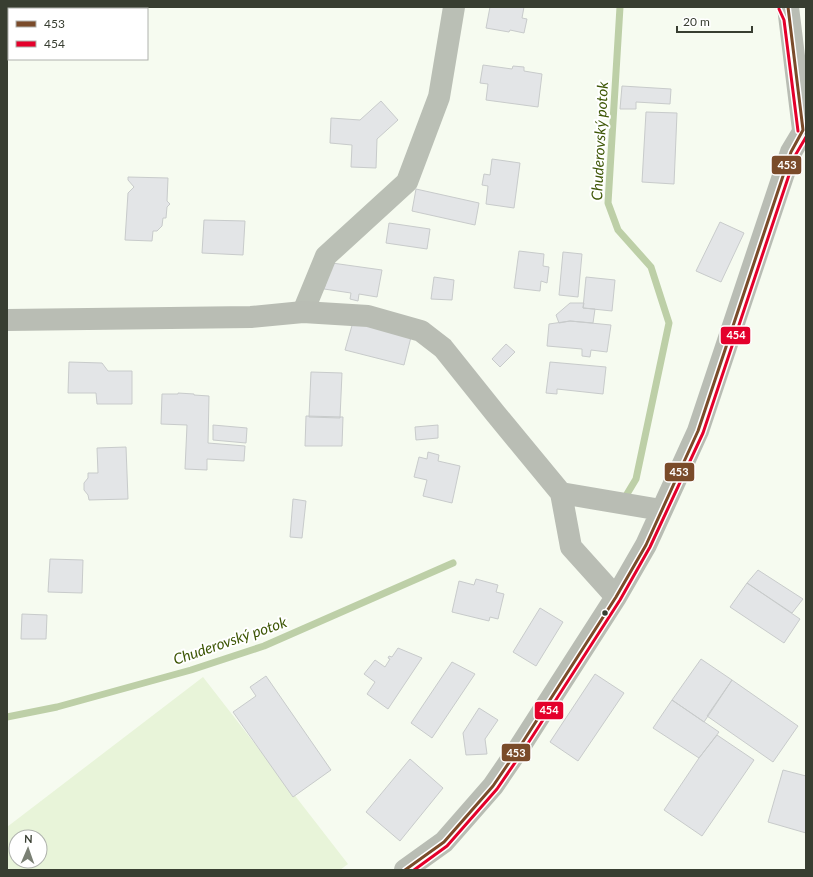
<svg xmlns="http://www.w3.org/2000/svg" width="813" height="877" viewBox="0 0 813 877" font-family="Lato,sans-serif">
<rect width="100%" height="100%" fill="#f6fbf0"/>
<!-- green -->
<path fill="#e8f4d9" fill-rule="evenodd" d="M 203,677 L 348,864 L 340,870 L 7,870 L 7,827 ZM 16,837 L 40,837 L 40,861 L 16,861 Z"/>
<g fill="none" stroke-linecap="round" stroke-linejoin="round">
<!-- stream -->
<path stroke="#bdcfa7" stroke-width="7" d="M 620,7 L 608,203 L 618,230 L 651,267 L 669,323 L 636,479 L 627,494
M 7,717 L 57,707 L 191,670 L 264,646 L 453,563"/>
</g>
<!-- building -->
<path fill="#e3e5e7" stroke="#c8cbcb" d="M 490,7 L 524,7 L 522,18 L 527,19 L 524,33 L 510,30 L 509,32 L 486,28 Z
M 483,65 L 512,69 L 513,66 L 524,67 L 524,71 L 542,74 L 538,107 L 486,100 L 488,84 L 480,83 Z
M 622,86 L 671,89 L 670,104 L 636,102 L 636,109 L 620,109 Z
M 381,101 L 398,120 L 377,139 L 376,168 L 351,167 L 352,145 L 330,143 L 331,118 L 360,120 Z
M 646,112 L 677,113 L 674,184 L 642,182 Z
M 492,159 L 520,163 L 514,208 L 486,204 L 488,186 L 482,185 L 484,174 L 490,175 Z
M 128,177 L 168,178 L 167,201 L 170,204 L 167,207 L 166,218 L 163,218 L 162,226 L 157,231 L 153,231 L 152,241 L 125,240 L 128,193 L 134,187 L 128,180 Z
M 416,189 L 479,203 L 475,225 L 412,211 Z
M 204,220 L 245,221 L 243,255 L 202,253 Z
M 720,222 L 744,233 L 721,282 L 696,271 Z
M 389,223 L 430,229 L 427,249 L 386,243 Z
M 519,251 L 544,254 L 543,266 L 549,267 L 547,283 L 541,281 L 540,291 L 514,288 Z
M 563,252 L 582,254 L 578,297 L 559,295 Z
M 332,263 L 382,270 L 377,297 L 359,294 L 358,301 L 350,299 L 351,293 L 324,289 Z
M 434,277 L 454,280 L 452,300 L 431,299 Z
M 586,277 L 615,280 L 612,311 L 583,308 Z
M 570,303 L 584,303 L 583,308 L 595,309 L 593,323 L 570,321 L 559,323 L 556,315 Z
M 570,321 L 611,325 L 607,352 L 591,350 L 590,357 L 582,356 L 582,349 L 547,346 L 549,324 Z
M 353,322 L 411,337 L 404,365 L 345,350 Z
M 506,344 L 515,352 L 500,367 L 492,359 Z
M 69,362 L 102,363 L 108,371 L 132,371 L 132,404 L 97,404 L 96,393 L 68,393 Z
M 550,362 L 606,367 L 603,394 L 557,389 L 557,394 L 546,393 Z
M 311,372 L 342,373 L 340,418 L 309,417 Z
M 178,393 L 194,394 L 194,395 L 209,396 L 208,443 L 245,446 L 244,461 L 207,459 L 207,470 L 185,469 L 187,425 L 161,424 L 162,394 L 178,394 Z
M 306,416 L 343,417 L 342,446 L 305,446 Z
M 213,425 L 247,428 L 246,443 L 213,440 Z
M 438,425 L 438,438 L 416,440 L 415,427 Z
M 126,447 L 128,499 L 89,500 L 88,495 L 84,490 L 84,483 L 88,478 L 88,473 L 98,473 L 97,448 Z
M 428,452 L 439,455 L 438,461 L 460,466 L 452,503 L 423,496 L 427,480 L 414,477 L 419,457 L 427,459 Z
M 293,499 L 306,501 L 302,538 L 290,537 Z
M 50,559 L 83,560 L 82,593 L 48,592 Z
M 758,570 L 803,599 L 792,613 L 747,583 Z
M 476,579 L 498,585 L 496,592 L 504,594 L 498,619 L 490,617 L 489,621 L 452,612 L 459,581 L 474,585 Z
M 747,583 L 800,619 L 784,643 L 730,607 Z
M 540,608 L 563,622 L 536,666 L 513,652 Z
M 22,614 L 47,615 L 46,639 L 21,639 Z
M 398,648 L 422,658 L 388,709 L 367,694 L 375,682 L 364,674 L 375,660 L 385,667 L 390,659 L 388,658 L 389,656 L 392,657 Z
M 701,659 L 732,680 L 704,722 L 672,700 Z
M 452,662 L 475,674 L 432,738 L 411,723 Z
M 595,674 L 624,693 L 578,761 L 550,742 Z
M 266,676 L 331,770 L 293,797 L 233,712 L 256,696 L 250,687 Z
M 732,680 L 798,726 L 773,762 L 707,716 Z
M 672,700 L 719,732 L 699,758 L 653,728 Z
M 479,708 L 498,720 L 485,739 L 487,754 L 466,755 L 463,733 Z
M 717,735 L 754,760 L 702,836 L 664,810 L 699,758 Z
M 410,759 L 443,788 L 400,841 L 366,812 Z
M 783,770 L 806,776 L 806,833 L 768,822 Z"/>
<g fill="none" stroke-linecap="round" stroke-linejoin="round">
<!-- street -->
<path stroke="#babfb5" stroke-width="22" d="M 303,312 L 326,256 L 407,182 L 439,97 L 454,7"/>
<!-- secondary -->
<path stroke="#b9bdb4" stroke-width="22" d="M 788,7 L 803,130
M 7,320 L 251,317 L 303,312 L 368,316 L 421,331 L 443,348 L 495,413 L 561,493 L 661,510
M 561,493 L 571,547 L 616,597
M 405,870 L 444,842 L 493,786 L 519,748 L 616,597 L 646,545 L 698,431 L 791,152 L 806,127"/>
<defs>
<path id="bus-1" d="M 405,870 L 444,842 L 493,786 L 519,748 L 616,597 L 646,545 L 698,431 L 791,152 L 803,130 L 788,7"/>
<path id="bus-2" d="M 779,9 L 784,20 L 798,131
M 414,870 L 447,846 L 497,789 L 523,751 L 620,600 L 650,547 L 703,433 L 796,154 L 806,137"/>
</defs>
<!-- bus-1 casing -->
<use href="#bus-1" stroke="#fff" stroke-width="6"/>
<!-- bus-2 casing -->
<use href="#bus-2" stroke="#fff" stroke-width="6"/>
<!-- bus-1 -->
<use href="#bus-1" stroke="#7a4b2a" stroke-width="3"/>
<!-- bus-2 -->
<use href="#bus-2" stroke="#e4002b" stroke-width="3"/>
</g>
<!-- markers -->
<circle fill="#383e31" stroke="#fff" stroke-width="1.5" cx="605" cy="613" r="3.5"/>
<g text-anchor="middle" stroke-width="4" stroke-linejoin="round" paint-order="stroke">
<!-- water labels -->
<g font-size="15" font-style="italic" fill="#3e5706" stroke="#fff">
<text transform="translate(600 141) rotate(-87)" y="5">Chuderovský potok</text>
<text transform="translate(230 641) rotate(-19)" y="5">Chuderovský potok</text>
</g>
</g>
<g stroke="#fff" stroke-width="1.5">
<rect x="771" y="155" width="31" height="20" rx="4" fill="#7a4b2a"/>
<rect x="720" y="326" width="31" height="19" rx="4" fill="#e4002b"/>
<rect x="664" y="462" width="31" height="20" rx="4" fill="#7a4b2a"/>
<rect x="534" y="701" width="30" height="19" rx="4" fill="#e4002b"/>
<rect x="501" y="743" width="30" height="19" rx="4" fill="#7a4b2a"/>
</g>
<g font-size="11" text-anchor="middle" font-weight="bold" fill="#fff">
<text x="787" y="169">453</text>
<text x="736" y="339">454</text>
<text x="679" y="476">453</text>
<text x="549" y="714">454</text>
<text x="516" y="757">453</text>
</g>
<!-- border -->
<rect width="813" height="877" fill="none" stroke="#383e31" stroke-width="16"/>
<!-- legend -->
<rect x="8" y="8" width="140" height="52" fill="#ffffff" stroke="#afb2ad"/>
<rect x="16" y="21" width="20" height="6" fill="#7a4b2a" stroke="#afb2ad"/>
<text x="44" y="28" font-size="12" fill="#383e31">453</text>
<rect x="16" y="41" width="20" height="6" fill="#e4002b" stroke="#afb2ad"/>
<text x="44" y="48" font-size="12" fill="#383e31">454</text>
<!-- north arrow -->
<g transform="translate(28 849) rotate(2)"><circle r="19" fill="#ffffff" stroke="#afb2ad"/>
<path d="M0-3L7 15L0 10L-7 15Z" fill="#7a8074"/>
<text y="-6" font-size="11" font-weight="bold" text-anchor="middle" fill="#383e31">N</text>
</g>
<!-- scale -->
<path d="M677 26v6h75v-6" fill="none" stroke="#383e31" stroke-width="2"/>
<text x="683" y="26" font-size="12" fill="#383e31" stroke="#ffffff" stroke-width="3" paint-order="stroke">20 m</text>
</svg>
